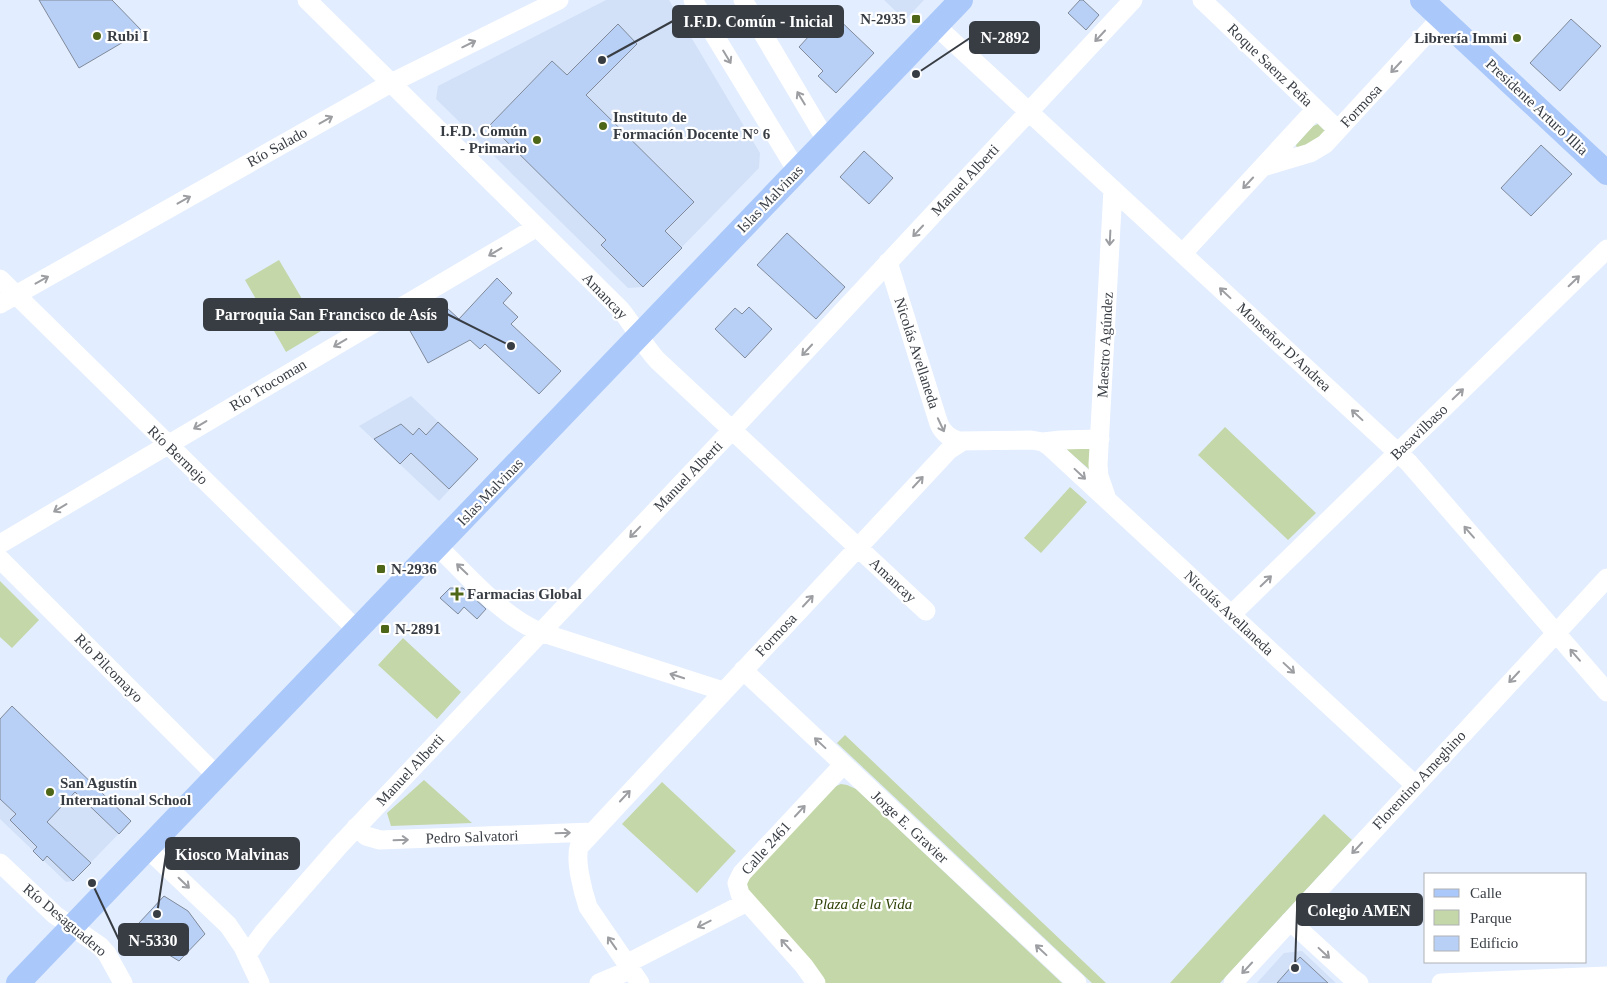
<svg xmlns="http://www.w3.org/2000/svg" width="1607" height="983" viewBox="0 0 1607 983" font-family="'Times New Roman',serif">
<rect width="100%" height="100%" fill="#e2edff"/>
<!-- built -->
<path fill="#d2e1f8" d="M 606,0 L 669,0 L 760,153 L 759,168 L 643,287 L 628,288 L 436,99 L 438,86 Z
M 884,0 L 924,0 L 905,20 Z
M 411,396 L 478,459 L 439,501 L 359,426 Z
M 12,706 L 131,821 L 73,881 L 66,882 L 0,819 L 0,719 Z
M 1302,951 L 1336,983 L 1257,983 L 1284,953 Z"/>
<!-- green -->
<path fill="#c4d7a9" d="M 1318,124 L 1325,131 L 1323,139 L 1297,148 L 1296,145 L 1313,126 Z
M 279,260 L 321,331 L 286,352 L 245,280 Z
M 1225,427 L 1316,513 L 1288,540 L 1198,455 Z
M 1090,448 L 1090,470 L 1066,449 Z
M 1070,487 L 1087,502 L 1041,553 L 1024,538 Z
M 0,581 L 39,620 L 12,648 L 0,637 Z
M 403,638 L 461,692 L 437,719 L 378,665 Z
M 845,735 L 1106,983 L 1092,983 L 837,743 Z
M 424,780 L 472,823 L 391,826 L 387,813 Z
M 662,782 L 736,851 L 697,893 L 622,824 Z
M 841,784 L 847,785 L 856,789 L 1062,983 L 825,983 L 747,892 L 745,882 L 834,787 Z
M 1324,814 L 1352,840 L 1220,983 L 1170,983 Z"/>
<!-- building -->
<path fill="#b8d0f6" stroke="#808a9a" d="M 39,0 L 112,0 L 142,31 L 79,68 Z
M 1080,0 L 1083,0 L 1099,15 L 1086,30 L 1068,13 Z
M 831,12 L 874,53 L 836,93 L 818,76 L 823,71 L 799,47 Z
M 1571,19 L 1601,46 L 1560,91 L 1530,63 Z
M 618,24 L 637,44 L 586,95 L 694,202 L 665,231 L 682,248 L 643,287 L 601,245 L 606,240 L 490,125 L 552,61 L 567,75 Z
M 1541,145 L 1572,174 L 1531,216 L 1501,188 Z
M 864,151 L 893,178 L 869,204 L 840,177 Z
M 787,233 L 845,287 L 816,319 L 757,265 Z
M 497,278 L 512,293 L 503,303 L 518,317 L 511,324 L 561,371 L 539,394 L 485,344 L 480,349 L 470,340 L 428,363 L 409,329 L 447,308 L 459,319 Z
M 749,307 L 772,329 L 745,358 L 715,329 L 735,308 L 742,314 Z
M 438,422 L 478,459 L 449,489 L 411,453 L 400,464 L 374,439 L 401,424 L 413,435 L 419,428 L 426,435 Z
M 450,588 L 463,588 L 486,609 L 477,619 L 464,607 L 458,614 L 440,598 Z
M 12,706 L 131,821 L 119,834 L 75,792 L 47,822 L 91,863 L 73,881 L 47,856 L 43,861 L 33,851 L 37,847 L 10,820 L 16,814 L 0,799 L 0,719 Z
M 164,896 L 188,911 L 205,934 L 179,961 L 156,947 L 139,923 Z
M 1300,957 L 1328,983 L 1277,983 Z"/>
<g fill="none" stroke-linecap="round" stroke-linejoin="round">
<!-- minor -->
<path stroke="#fff" stroke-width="19" d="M 307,0 L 620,309 C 634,325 642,344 657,360 L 926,611
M 693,0 L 797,171
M 743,0 L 826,140
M 1202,0 L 1338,130
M 936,26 L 1409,463 L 1607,692
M 1263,167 L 1310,153 L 1325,144 L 1441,18
M 1183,253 L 1316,109
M 888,262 L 939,424 C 943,433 949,438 959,441 L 1031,440 L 1043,442 L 1049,446 L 1415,785
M 0,279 L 357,630
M 0,304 L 391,83 L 559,0
M 1043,442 L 1061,440 L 1100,439
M 1107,499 L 1099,476 L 1098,465 L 1113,189
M 0,544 L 537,227
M 437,546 C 468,575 501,616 540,632 L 723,691
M 0,559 L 217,776
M 1231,615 L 1607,249
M 743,670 L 1077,983
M 356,827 L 366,836 L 380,840 L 592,832
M 148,849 L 228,925 L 243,947 L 260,983
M 0,863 L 55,915 L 100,946 L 107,954 L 123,983
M 1290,921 L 1351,977 L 1359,983
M 247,955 L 263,933 L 339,846 L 732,430 L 1133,0
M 626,964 L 747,902
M 599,983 L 630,970
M 640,983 L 588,907 C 583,892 575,862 579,847 L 949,450 L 963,441
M 816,983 L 804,966 L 740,894 L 737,883 L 742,873 L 843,765
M 1233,983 L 1607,578
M 1441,983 L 1607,976"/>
<!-- major -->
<path stroke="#aac8fa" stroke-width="24" d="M 1422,0 L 1607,173
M 18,983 L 961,0"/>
</g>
<!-- one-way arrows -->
<defs><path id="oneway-shaft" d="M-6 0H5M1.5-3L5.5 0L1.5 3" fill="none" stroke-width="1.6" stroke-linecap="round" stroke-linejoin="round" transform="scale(1.25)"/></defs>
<g stroke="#9c9ea2">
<use href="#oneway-shaft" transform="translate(1100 36) rotate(133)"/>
<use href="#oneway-shaft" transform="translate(469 44) rotate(-26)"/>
<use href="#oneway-shaft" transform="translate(727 57) rotate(59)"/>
<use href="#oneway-shaft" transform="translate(1396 67) rotate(133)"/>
<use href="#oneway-shaft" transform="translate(801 98) rotate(-121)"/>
<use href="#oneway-shaft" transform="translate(326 120) rotate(-29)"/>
<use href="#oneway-shaft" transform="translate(1248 183) rotate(133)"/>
<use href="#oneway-shaft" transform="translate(184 200) rotate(-29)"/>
<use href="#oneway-shaft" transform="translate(918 231) rotate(133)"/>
<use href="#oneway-shaft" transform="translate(1110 238) rotate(93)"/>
<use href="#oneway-shaft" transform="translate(495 252) rotate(149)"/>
<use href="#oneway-shaft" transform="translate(42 280) rotate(-29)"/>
<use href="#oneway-shaft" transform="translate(1574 281) rotate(-44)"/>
<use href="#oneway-shaft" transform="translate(1225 293) rotate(-137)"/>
<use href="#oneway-shaft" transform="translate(340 343) rotate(149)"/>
<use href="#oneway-shaft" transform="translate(807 350) rotate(133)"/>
<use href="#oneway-shaft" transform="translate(1458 394) rotate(-44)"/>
<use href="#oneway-shaft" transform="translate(1357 415) rotate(-137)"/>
<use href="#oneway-shaft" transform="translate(200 425) rotate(149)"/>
<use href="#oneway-shaft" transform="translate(941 425) rotate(65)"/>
<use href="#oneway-shaft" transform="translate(1080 474) rotate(43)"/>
<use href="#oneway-shaft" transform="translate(918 482) rotate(-47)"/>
<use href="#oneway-shaft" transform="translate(60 508) rotate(149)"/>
<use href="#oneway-shaft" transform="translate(635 532) rotate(134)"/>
<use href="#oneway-shaft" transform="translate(1469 532) rotate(-131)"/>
<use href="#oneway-shaft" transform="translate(462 569) rotate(-136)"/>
<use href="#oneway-shaft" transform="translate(1266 581) rotate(-44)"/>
<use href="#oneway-shaft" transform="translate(808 601) rotate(-47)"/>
<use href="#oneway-shaft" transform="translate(1575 655) rotate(-131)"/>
<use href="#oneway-shaft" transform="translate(1289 668) rotate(43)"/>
<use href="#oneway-shaft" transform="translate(677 676) rotate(-162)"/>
<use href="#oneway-shaft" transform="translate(1514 677) rotate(133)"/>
<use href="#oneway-shaft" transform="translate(820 743) rotate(-137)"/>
<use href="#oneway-shaft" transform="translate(625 796) rotate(-47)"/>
<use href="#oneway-shaft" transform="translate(800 811) rotate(-47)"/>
<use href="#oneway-shaft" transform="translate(563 833) rotate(-2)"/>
<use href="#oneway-shaft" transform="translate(401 840) rotate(-2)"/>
<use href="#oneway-shaft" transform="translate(1357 848) rotate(133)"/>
<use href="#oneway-shaft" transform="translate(184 883) rotate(44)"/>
<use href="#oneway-shaft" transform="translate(704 924) rotate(153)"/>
<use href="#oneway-shaft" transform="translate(612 943) rotate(-125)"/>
<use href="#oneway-shaft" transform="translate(786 945) rotate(-132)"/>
<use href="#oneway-shaft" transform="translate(1041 950) rotate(-137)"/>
<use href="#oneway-shaft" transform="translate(1324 953) rotate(43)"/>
<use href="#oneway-shaft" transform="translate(1247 968) rotate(133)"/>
</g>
<!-- markers -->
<g fill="#4d6617" stroke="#fff" stroke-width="2">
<rect x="911" y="14" width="10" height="10" rx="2.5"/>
<circle cx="97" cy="36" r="5"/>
<circle cx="1517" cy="38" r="5"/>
<circle cx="603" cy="126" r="5"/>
<circle cx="537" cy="140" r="5"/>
<rect x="376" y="564" width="10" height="10" rx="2.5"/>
<path d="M454.5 586.5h5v5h5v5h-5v5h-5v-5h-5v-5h5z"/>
<rect x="380" y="624" width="10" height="10" rx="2.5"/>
<circle cx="50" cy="792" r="5"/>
</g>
<g text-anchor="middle" stroke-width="4.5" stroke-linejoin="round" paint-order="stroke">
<!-- poi labels -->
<g font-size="15" font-weight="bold" fill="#383d44" stroke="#fff" text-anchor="start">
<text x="906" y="24" text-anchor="end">N-2935</text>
<text x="107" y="41">Rubi I</text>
<text x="1507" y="43" text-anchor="end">Librería Immi</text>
<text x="613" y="122">Instituto de<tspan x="613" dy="17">Formación Docente N° 6</tspan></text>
<text x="527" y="136" text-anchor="end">I.F.D. Común<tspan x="527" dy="17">- Primario</tspan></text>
<text x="391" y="574">N-2936</text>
<text x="467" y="599">Farmacias Global</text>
<text x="395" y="634">N-2891</text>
<text x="60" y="788">San Agustín<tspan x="60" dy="17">International School</tspan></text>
</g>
<!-- street labels -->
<g font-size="15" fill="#383d44" stroke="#fff">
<text transform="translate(1270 65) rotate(44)" y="5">Roque Saenz Peña</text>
<text transform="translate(1361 106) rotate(-47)" y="5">Formosa</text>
<text transform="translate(1537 107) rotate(43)" y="5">Presidente Arturo Illia</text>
<text transform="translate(277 147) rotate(-29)" y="5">Río Salado</text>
<text transform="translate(965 180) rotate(-47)" y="5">Manuel Alberti</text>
<text transform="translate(770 199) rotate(-46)" y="5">Islas Malvinas</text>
<text transform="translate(605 296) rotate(46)" y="5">Amancay</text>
<text transform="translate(1105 345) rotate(-87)" y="5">Maestro Agúndez</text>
<text transform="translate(1284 347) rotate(43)" y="5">Monseñor D'Andrea</text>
<text transform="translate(917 353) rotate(72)" y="5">Nicolás Avellaneda</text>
<text transform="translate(268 385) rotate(-31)" y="5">Río Trocoman</text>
<text transform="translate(1419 432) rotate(-44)" y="5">Basavilbaso</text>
<text transform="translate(178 455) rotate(44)" y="5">Río Bermejo</text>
<text transform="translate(688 476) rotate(-46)" y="5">Manuel Alberti</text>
<text transform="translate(490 492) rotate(-46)" y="5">Islas Malvinas</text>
<text transform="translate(893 580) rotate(43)" y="5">Amancay</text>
<text transform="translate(1229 613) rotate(43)" y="5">Nicolás Avellaneda</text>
<text transform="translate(776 635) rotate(-47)" y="5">Formosa</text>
<text transform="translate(109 668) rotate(45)" y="5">Río Pilcomayo</text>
<text transform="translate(410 770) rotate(-47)" y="5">Manuel Alberti</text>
<text transform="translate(1419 780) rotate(-47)" y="5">Florentino Ameghino</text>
<text transform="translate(910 827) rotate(43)" y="5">Jorge E. Gravier</text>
<text transform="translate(472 837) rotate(-2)" y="5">Pedro Salvatori</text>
<text transform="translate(766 848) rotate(-48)" y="5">Calle 2461</text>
<text transform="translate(65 920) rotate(40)" y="5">Río Desaguadero</text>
</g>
<!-- park labels -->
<g font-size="15" font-style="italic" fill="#304308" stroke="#fff">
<text x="863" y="909">Plaza de la Vida</text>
</g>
</g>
<!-- callouts -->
<path fill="none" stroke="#383d44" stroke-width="2" d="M602 60L673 21M916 74L970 38M511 346L447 314M157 914L166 854M1295 968L1297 910M92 883L119 940"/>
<g fill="#383d44" stroke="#fff" stroke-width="2">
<circle cx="602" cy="60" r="5"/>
<circle cx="916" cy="74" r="5"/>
<circle cx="511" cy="346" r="5"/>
<circle cx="157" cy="914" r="5"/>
<circle cx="1295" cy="968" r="5"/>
<circle cx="92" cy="883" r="5"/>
</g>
<g fill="#383d44" stroke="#383d44" stroke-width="2">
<rect x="673" y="6" width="170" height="31" rx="5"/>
<rect x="970" y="22" width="69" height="31" rx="5"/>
<rect x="204" y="299" width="243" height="31" rx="5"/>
<rect x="166" y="838" width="133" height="31" rx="5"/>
<rect x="1297" y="894" width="125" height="31" rx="5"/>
<rect x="119" y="924" width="69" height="31" rx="5"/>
</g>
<g font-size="16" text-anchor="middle" font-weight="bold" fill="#fff">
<text x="758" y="27">I.F.D. Común - Inicial</text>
<text x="1005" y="43">N-2892</text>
<text x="326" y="320">Parroquia San Francisco de Asís</text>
<text x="232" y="860">Kiosco Malvinas</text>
<text x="1359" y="916">Colegio AMEN</text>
<text x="153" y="946">N-5330</text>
</g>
<!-- legend -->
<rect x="1424" y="873" width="162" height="90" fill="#ffffff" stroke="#afb1b4"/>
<rect x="1434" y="889" width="25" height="8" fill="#aac8fa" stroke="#afb1b4"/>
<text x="1470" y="898" font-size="15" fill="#383d44">Calle</text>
<rect x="1434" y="910" width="25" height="15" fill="#c4d7a9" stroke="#afb1b4"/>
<text x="1470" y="923" font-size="15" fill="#383d44">Parque</text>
<rect x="1434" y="936" width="25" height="15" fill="#b8d0f6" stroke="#afb1b4"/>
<text x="1470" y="948" font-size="15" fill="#383d44">Edificio</text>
</svg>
